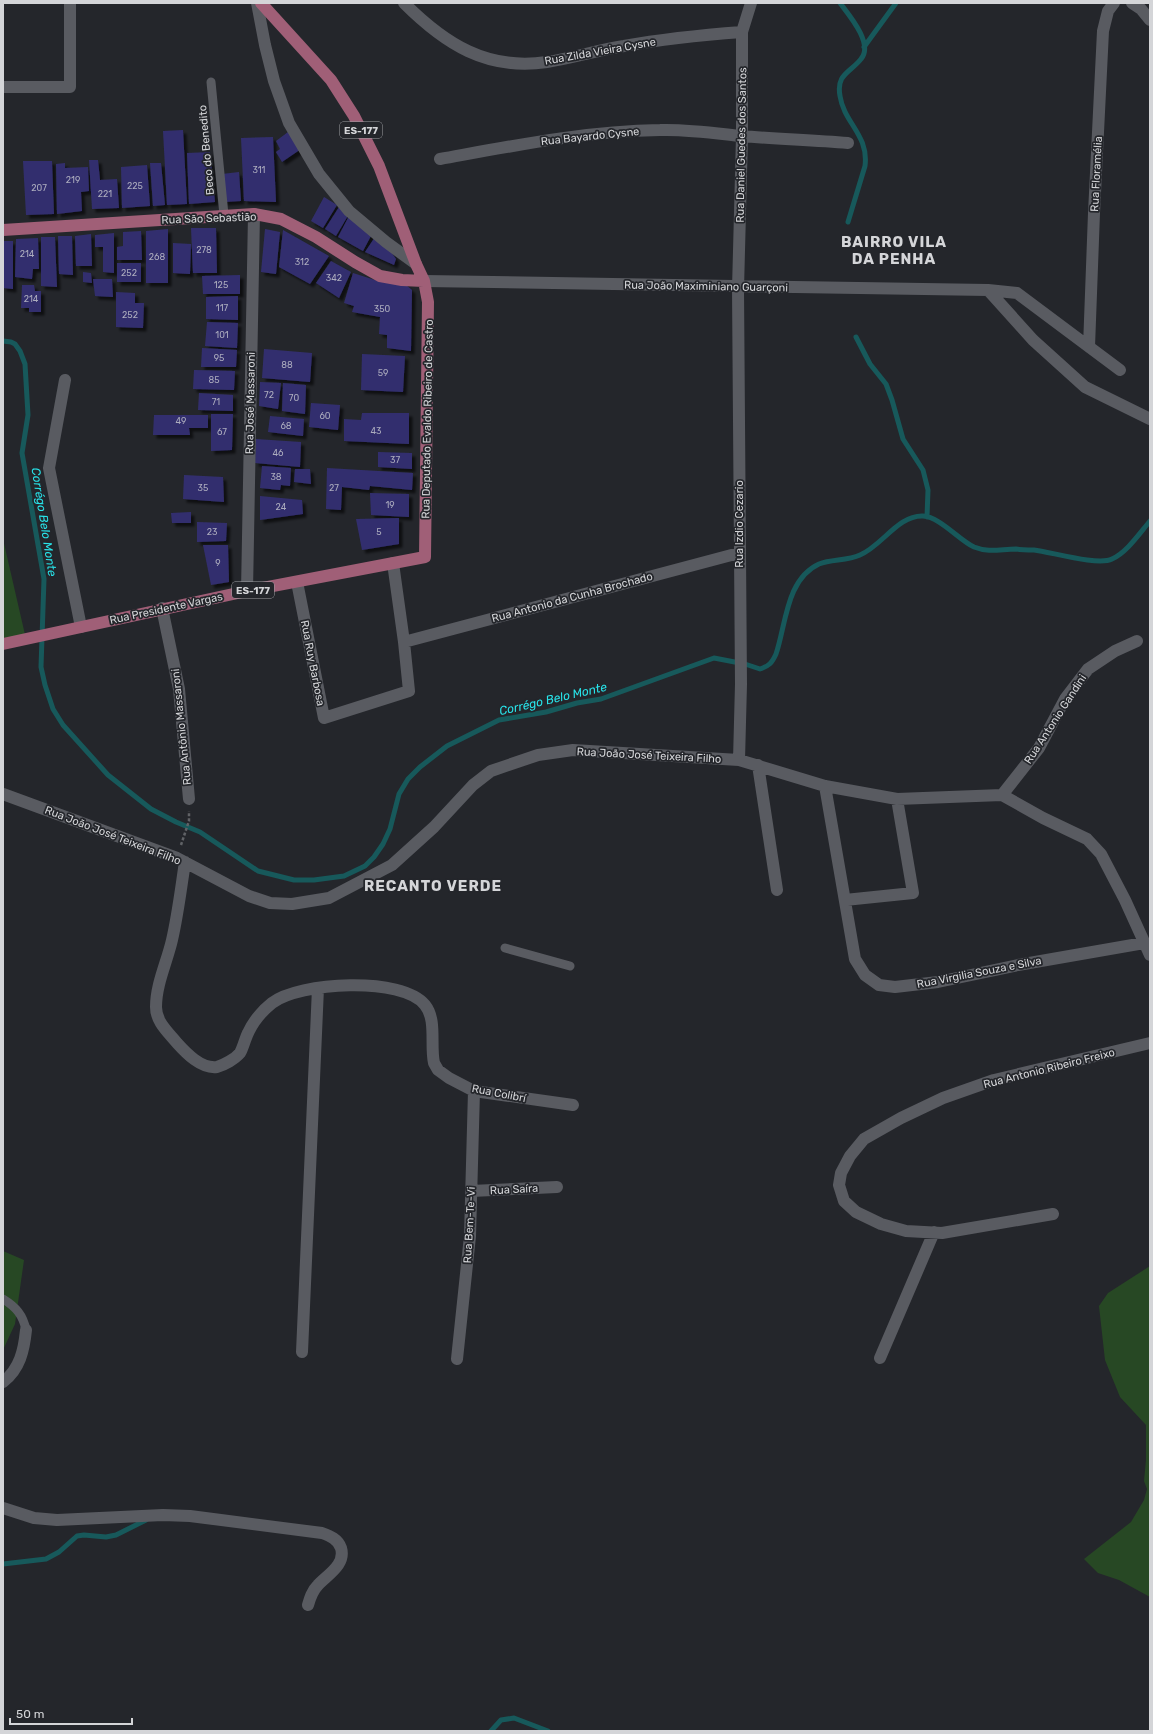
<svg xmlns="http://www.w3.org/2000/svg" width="1153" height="1734" viewBox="0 0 1153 1734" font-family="Rubik,sans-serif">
<defs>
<filter id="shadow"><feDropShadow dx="3.5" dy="3.5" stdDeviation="1" flood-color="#0009"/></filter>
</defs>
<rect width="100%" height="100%" fill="#24262b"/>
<!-- green -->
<path fill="#274824" d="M 3,539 L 26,639 L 3,644 Z
M 3,1251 L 24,1260 L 15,1324 L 3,1350 Z
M 1150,1266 L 1150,1597 L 1119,1580 L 1098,1573 L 1084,1559 L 1131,1522 L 1144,1500 L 1147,1489 L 1144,1481 L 1146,1460 L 1146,1425 L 1120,1397 L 1105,1360 L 1099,1306 L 1108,1293 Z"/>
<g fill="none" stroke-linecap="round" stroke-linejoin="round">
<!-- stream -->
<path stroke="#17595b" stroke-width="5" d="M 840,3 C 849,15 874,44 861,59 C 850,73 836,74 840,96 C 844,123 869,135 865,166 L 848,222
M 864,47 L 896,3
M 856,337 L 870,364 L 886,384 L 892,400 L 903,439 L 923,470 L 928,490 L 927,517
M 3,341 L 11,342 L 15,344 L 20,351 L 25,364 L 28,415 L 22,453 L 44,579 L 41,667 L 45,685 L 53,709 L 63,725 L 108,775 L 151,809 L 176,822 L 200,832 L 258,871 L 294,880 L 314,880 L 344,876 L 365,866 L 374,857 L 383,844 L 390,829 L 399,794 L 408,779 L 420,767 L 447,746 L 499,720 L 546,712 L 577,703 L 601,699 L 714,658 L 745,664 L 760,669 C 769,666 772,663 776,654 C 786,625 786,579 819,564 C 832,559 847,561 860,555 C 882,546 898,515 923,516 C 940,517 959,540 974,547 C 989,553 1001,549 1016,549 C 1022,550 1028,550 1034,550 C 1051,552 1098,566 1112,559 C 1127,552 1139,534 1150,521
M 3,1564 L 46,1559 L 59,1552 L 77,1536 L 84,1535 L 106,1537 L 116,1535 L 146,1520
M 491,1731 L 501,1720 L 514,1718 L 548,1731"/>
</g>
<!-- building -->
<path fill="#322f6e" filter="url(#shadow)" d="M 183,130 L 187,204 L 167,205 L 163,131 Z
M 288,132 L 301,149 L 282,162 L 276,152 L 280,149 L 276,141 Z
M 273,137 L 276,202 L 244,201 L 241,138 Z
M 210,152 L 215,202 L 189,204 L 187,153 Z
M 89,160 L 98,160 L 100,180 L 117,179 L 119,208 L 92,209 Z
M 23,161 L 52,161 L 54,214 L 26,215 Z
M 65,163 L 65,168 L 88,167 L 89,191 L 81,192 L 82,211 L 57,214 L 56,164 Z
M 150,163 L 161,163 L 165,205 L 153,206 Z
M 147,165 L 150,206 L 122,208 L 121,167 Z
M 239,172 L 241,201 L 224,202 L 222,174 Z
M 324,197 L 337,205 L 323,228 L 311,221 Z
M 339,207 L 349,214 L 336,236 L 325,229 Z
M 349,216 L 372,234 L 363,251 L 338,237 Z
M 191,228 L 216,228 L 217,273 L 193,273 Z
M 168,229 L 168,283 L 146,283 L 146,231 Z
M 265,229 L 280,232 L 276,274 L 261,272 Z
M 283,230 L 329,256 L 310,284 L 279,267 Z
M 141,231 L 142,260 L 117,260 L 117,247 L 123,246 L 123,232 Z
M 114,233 L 114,273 L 103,272 L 103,247 L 95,247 L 95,235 Z
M 91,234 L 92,266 L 76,266 L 75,236 Z
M 58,236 L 72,236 L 73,275 L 59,274 Z
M 41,237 L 55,237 L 57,287 L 41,286 Z
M 375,237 L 389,249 L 396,259 L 394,265 L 365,252 Z
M 38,238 L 39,269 L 33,269 L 32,279 L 15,277 L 16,239 Z
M 3,241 L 13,241 L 13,289 L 3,288 Z
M 173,243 L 191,244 L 190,274 L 173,273 Z
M 331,261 L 351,272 L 339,298 L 316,283 Z
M 117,263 L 141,263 L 141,282 L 117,282 Z
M 83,272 L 91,273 L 92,283 L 83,282 Z
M 353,273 L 378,281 L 406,285 L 412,290 L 411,351 L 387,348 L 387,335 L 379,334 L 380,317 L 352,312 L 354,306 L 344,303 Z
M 240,275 L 240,294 L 203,294 L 202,276 Z
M 93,279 L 112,279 L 113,297 L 95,296 Z
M 22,285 L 34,285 L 35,291 L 41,291 L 41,312 L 29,312 L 29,308 L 21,308 Z
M 116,292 L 135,293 L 135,303 L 144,303 L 143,328 L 116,327 Z
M 238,296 L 238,320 L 206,319 L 206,297 Z
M 207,322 L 238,323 L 237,348 L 205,346 Z
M 202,348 L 237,350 L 236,367 L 201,367 Z
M 264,349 L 312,353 L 310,382 L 262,378 Z
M 362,354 L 405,356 L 403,392 L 361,390 Z
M 194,370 L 235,371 L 234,390 L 193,389 Z
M 260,382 L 281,383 L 278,409 L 259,406 Z
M 283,383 L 306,385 L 305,414 L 282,411 Z
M 199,393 L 233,395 L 233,411 L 198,410 Z
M 311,403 L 340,405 L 338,430 L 309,427 Z
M 362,413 L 409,413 L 409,444 L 344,441 L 344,419 L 361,420 Z
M 211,414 L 233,414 L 232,450 L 211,451 Z
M 154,415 L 208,415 L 208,428 L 189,428 L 190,435 L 153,435 Z
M 270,416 L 304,419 L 303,436 L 268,432 Z
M 256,439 L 301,442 L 300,467 L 255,463 Z
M 378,452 L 412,453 L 412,469 L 378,467 Z
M 262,466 L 291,468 L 290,486 L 281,485 L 280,490 L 260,488 Z
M 327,468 L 413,473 L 412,490 L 370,486 L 369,490 L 342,487 L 341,510 L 326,509 Z
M 295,469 L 310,469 L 311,484 L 294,482 Z
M 184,475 L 223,477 L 224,502 L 183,499 Z
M 370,493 L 409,494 L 409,517 L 371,515 Z
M 260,496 L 302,500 L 303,514 L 260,520 Z
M 191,512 L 191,523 L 172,523 L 171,513 Z
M 399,518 L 399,544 L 362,550 L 356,519 Z
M 197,522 L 227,523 L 226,541 L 197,542 Z
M 203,545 L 228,545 L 229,582 L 211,585 Z"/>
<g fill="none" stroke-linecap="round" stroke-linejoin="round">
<!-- path -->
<path stroke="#606266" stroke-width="2.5" stroke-dasharray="3 2" stroke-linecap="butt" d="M 181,845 L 189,821 L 189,811"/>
<!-- service -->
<path stroke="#595b61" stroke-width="9" d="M 211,82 L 224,215
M 505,948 L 570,966
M 3,1299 C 16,1307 23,1315 26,1330"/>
<!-- minor -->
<path stroke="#595b61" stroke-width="12" d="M 257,3 L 265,45 L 274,81 L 289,123 L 319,174 L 349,211 L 386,242 L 416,264
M 404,3 C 445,44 487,71 547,62 C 573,58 598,50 624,46 C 663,39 702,35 742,32
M 1132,3 L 1141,9 L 1150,20
M 3,87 L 70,87 L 70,3
M 440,159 C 512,146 586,131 660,130 C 687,129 714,133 741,136 C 777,139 812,140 848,143
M 424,281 L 988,290 L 1017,293 L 1120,370
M 988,290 L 1033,340 L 1085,387 L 1150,419
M 1089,347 L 1094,213 L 1103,31 L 1108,11 L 1114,3
M 65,380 L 49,468 L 81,627
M 297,582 L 324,718 L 409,691 L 404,642 L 393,563
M 247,591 L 254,214
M 162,608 L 179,689 L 189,799
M 404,642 L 739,553
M 739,760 L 741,684 L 738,289 L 742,136 L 742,32 L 751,3
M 758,765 L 777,890
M 825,786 L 855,959 L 865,975 L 879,985 L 895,987 L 938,982 L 1018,965 L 1144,943
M 3,794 L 177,858 L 249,896 L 270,903 L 292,904 L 329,898 L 392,865 L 434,827 L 473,785 L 491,771 L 538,755 L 573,750 L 739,760 L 825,786 L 897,799 L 1002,795 L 1043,818 L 1087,839 L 1101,854 L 1125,900 L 1150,955
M 1002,795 L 1039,748 L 1065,699 L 1088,669 L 1115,651 L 1137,641
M 185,862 C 181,888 178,914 172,940 C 167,962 156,984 156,1007 C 156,1022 168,1032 177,1043 C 186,1053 201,1069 217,1067 C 224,1065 235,1059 240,1053 C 243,1048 245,1039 248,1033 C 253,1022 262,1011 272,1003 C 299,982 402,976 425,1005 C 437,1020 430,1045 434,1063 L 438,1070 L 449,1078 L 474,1091 L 573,1105
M 845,900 L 913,893 L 897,799
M 471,1191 L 557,1187
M 1053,1214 L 942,1233 L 906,1231 L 881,1224 L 856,1212 L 844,1201 L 839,1185 L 841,1173 L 850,1156 L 864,1139 L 901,1118 L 943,1098 L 994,1080 L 1150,1043
M 302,1352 L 318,988
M 880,1358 L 934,1232
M 457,1359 L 470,1236 L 474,1091
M 3,1382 C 20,1369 24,1350 26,1330
M 3,1508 L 34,1518 L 57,1520 L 163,1515 L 190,1516 L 322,1533 C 330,1536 338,1539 341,1548 C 346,1565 327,1575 318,1585 C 312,1591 310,1598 308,1605"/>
<!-- primary -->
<path stroke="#a05f77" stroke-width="12" d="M 3,230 L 254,214 L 281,219 L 316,237 L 355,262 L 380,276 L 402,280 L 424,281
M 3,644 L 247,591 L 425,557 L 428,302 L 424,281 L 416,264 L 379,166 L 354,116 L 331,80 L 261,3"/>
</g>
<g text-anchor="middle" stroke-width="3.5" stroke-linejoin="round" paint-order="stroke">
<!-- number labels -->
<g font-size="9" fill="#acacbe">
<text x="259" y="173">311</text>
<text x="73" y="183">219</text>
<text x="135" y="189">225</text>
<text x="39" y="191">207</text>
<text x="105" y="197">221</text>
<text x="204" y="253">278</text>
<text x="27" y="257">214</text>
<text x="157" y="260">268</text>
<text x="302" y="265">312</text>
<text x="129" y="276">252</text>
<text x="334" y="281">342</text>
<text x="221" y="288">125</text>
<text x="31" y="302">214</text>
<text x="222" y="311">117</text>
<text x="382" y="312">350</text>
<text x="130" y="318">252</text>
<text x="222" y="338">101</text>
<text x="219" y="361">95</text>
<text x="287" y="368">88</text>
<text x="383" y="376">59</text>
<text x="214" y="383">85</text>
<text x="269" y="398">72</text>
<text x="294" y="401">70</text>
<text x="216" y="405">71</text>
<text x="325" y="419">60</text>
<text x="181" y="424">49</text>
<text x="286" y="429">68</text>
<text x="376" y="434">43</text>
<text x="222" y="435">67</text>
<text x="278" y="456">46</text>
<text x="395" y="463">37</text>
<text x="276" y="480">38</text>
<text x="203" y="491">35</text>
<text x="334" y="491">27</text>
<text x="390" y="508">19</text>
<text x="281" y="510">24</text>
<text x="212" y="535">23</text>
<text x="379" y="535">5</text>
<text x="218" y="566">9</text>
</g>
<!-- shield labels -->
<g fill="#24262b" stroke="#9fa0a4" stroke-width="1">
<rect x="340" y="122" width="42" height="16" rx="3"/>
<rect x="232" y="582" width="42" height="16" rx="3"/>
</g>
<g font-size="10" font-weight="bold" fill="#d4d5d8">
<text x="361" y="134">ES-177</text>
<text x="253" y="594">ES-177</text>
</g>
<!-- street labels -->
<g font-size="11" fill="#d4d5d8" stroke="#24262b">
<text transform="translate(600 51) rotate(-10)" y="4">Rua Zilda Vieira Cysne</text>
<text transform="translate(590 136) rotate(-6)" y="4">Rua Bayardo Cysne</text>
<text transform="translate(741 145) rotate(-89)" y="4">Rua Daniel Guedes dos Santos</text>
<text transform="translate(206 150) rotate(-95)" y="4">Beco do Benedito</text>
<text transform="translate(1096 174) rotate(-87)" y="4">Rua Floramélia</text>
<text transform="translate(209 218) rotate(-2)" y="4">Rua São Sebastião</text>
<text transform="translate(706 286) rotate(1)" y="4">Rua João Maximiniano Guarçoni</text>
<text transform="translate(250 403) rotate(-89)" y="4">Rua José Massaroni</text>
<text transform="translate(427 419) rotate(-89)" y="4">Rua Deputado Evaldo Ribeiro de Castro</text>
<text transform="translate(739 524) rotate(-90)" y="4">Rua Izdio Cezario</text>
<text transform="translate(572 597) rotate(-15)" y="4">Rua Antonio da Cunha Brochado</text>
<text transform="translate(166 608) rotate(-12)" y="4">Rua Presidente Vargas</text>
<text transform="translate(313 663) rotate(79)" y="4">Rua Ruy Barbosa</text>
<text transform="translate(1055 719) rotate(-57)" y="4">Rua Antonio Gandini</text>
<text transform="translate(181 727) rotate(-96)" y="4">Rua Antônio Massaroni</text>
<text transform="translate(649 755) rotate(3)" y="4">Rua João José Teixeira Filho</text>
<text transform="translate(113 835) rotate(21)" y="4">Rua João José Teixeira Filho</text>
<text transform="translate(979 972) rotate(-11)" y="4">Rua Virgilia Souza e Silva</text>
<text transform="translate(1049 1068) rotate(-14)" y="4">Rua Antonio Ribeiro Freixo</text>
<text transform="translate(499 1093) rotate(11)" y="4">Rua Colibrí</text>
<text transform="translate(514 1189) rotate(-3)" y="4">Rua Saíra</text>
<text transform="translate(469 1225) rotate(-87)" y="4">Rua Bem-Te-Vi</text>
</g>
<!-- water labels -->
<g font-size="12" font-style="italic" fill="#28e3e9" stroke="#24262b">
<text transform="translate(44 522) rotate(81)" y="4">Corrégo Belo Monte</text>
<text transform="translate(553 699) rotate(-13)" y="4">Corrégo Belo Monte</text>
</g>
<!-- district labels -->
<g font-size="15" font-weight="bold" letter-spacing="1" fill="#d4d5d8" stroke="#24262b">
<text x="894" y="247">BAIRRO VILA<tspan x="894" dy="17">DA PENHA</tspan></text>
<text x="433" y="891">RECANTO VERDE</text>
</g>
</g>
<!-- border -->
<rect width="1153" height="1734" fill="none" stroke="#d4d5d8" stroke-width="8"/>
<!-- scale -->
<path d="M10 1718v6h122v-6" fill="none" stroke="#d4d5d8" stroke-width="2"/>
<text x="16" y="1718" font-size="12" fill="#d4d5d8" stroke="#24262b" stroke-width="3" paint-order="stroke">50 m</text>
</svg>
